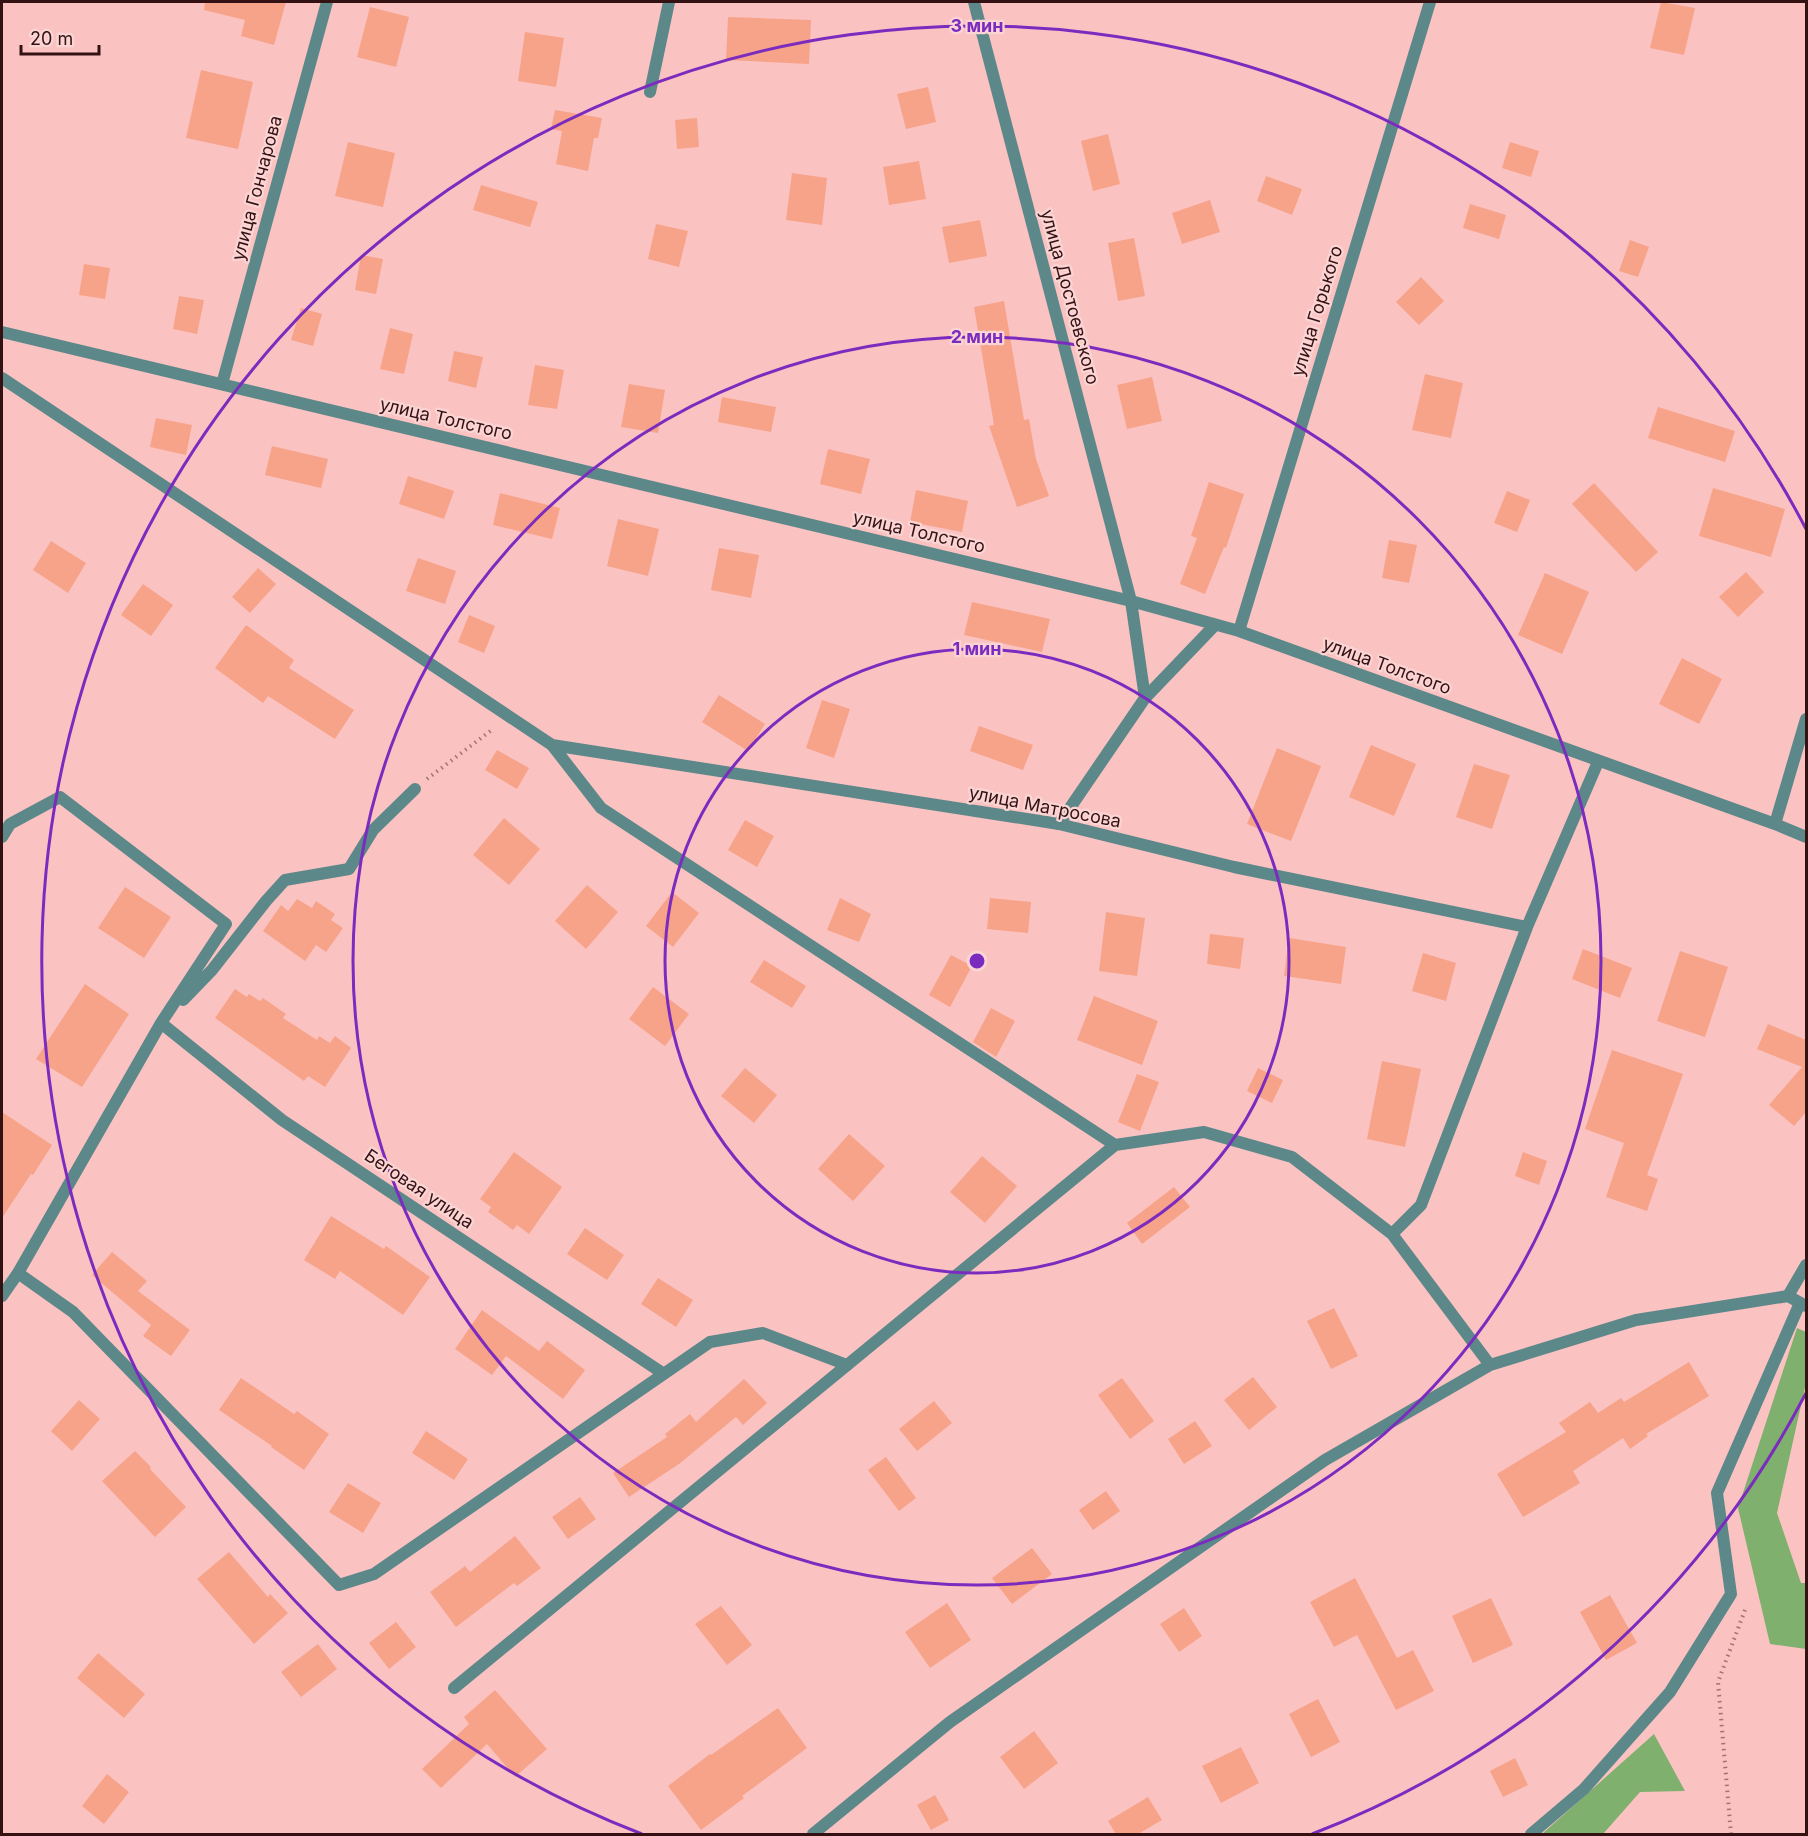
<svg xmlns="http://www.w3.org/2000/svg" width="1808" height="1836" viewBox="0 0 1808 1836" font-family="Inter,sans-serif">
<rect width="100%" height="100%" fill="#fbc2c2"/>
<!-- forest -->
<path fill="#7fb06e" d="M 1797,1328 L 1806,1332 L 1806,1383 L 1777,1513 L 1801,1583 L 1806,1583 L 1806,1649 L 1770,1644 L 1738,1508 Z
M 1654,1734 L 1685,1791 L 1640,1792 L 1603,1834 L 1542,1834 Z"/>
<!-- building -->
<path fill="#f7a389" d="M 205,2 L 286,2 L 274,45 L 241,36 L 245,20 L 204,10 Z
M 1661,2 L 1695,8 L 1684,55 L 1650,48 Z
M 370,7 L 409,17 L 396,67 L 357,57 Z
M 728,17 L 811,20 L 809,64 L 726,60 Z
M 525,32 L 564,38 L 556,87 L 518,81 Z
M 201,70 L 253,82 L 238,149 L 186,138 Z
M 928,87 L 936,122 L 906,129 L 897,94 Z
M 555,110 L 602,118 L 598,138 L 594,138 L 588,171 L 556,164 L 562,131 L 551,129 Z
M 697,118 L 699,147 L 677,149 L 675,120 Z
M 1108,134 L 1120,184 L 1093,191 L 1081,141 Z
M 348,142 L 395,153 L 383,207 L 335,196 Z
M 1510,142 L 1539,151 L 1531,177 L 1502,168 Z
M 919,161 L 926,199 L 889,205 L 883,167 Z
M 792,173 L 827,178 L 822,225 L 786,220 Z
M 1266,176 L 1302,189 L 1292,215 L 1257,201 Z
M 481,185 L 538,202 L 530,227 L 473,210 Z
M 1210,200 L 1220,232 L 1182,244 L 1172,213 Z
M 1470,204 L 1506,215 L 1499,239 L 1463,228 Z
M 980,220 L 987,256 L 949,263 L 942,227 Z
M 656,224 L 688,231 L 679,267 L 648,259 Z
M 1134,238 L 1145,296 L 1118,301 L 1108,243 Z
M 1630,240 L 1649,247 L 1638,277 L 1619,271 Z
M 361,255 L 383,259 L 376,294 L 355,290 Z
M 84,264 L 110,268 L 105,299 L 79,295 Z
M 1421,277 L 1444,301 L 1419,325 L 1396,302 Z
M 179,296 L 204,300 L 197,334 L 173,329 Z
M 1004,301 L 1024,420 L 1029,419 L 1036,459 L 1049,496 L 1017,507 L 989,426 L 994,425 L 974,307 Z
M 301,308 L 322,314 L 313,346 L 291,340 Z
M 390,328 L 413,334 L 404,374 L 380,369 Z
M 454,351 L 483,357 L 476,388 L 448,381 Z
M 535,365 L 564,370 L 557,409 L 528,405 Z
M 1425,374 L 1463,383 L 1451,438 L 1412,430 Z
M 1152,377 L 1162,421 L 1127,429 L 1117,385 Z
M 629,384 L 665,390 L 658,433 L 621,427 Z
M 722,397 L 776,407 L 771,432 L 718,422 Z
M 1658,407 L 1735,431 L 1725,462 L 1648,438 Z
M 156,418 L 192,425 L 186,455 L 150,447 Z
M 272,446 L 328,459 L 321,488 L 265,475 Z
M 828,449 L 870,459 L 861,494 L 820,484 Z
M 408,476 L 454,491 L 444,519 L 399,504 Z
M 1209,482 L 1244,494 L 1226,548 L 1224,547 L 1205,594 L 1180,584 L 1197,538 L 1191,536 Z
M 1594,483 L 1658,552 L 1636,572 L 1572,504 Z
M 1713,488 L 1785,509 L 1771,557 L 1699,536 Z
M 916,490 L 968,501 L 962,532 L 910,522 Z
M 1507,491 L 1530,500 L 1517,532 L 1494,523 Z
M 500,493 L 560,508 L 552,539 L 493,525 Z
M 618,519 L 659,529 L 648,576 L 607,566 Z
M 1389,540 L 1417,545 L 1409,583 L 1382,578 Z
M 51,541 L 86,563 L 68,593 L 33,570 Z
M 719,548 L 759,555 L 751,598 L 711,590 Z
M 418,558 L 456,571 L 445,604 L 406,591 Z
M 258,568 L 276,584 L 250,613 L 232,597 Z
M 1746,572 L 1764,592 L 1738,617 L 1719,597 Z
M 1545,573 L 1589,592 L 1562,654 L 1518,635 Z
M 143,584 L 173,605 L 151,636 L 121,615 Z
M 972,602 L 1050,619 L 1042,652 L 964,635 Z
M 469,615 L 495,626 L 484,653 L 458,642 Z
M 246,625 L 294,660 L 289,668 L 354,710 L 335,739 L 268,696 L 263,703 L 215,668 Z
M 1682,658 L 1722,679 L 1699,724 L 1659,704 Z
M 719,695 L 765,724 L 748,751 L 702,722 Z
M 822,700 L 850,709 L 834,758 L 806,748 Z
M 979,726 L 1033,745 L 1023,770 L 970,751 Z
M 1371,745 L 1416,764 L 1394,816 L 1349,797 Z
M 1277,748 L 1321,766 L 1291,841 L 1247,824 Z
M 497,750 L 529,768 L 517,789 L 485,770 Z
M 1474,764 L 1510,775 L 1492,829 L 1456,817 Z
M 504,818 L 540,849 L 509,885 L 473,855 Z
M 745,820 L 774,836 L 757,867 L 728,850 Z
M 587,885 L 618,912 L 586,949 L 555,921 Z
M 125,887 L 171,917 L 144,958 L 98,928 Z
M 672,892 L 699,913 L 673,947 L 646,926 Z
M 840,898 L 871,914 L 859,942 L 827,930 Z
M 990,898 L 1031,902 L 1028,933 L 987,929 Z
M 297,899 L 312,908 L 316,901 L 335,914 L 331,920 L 343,928 L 326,952 L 316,945 L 305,961 L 263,931 L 281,905 L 288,911 Z
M 1106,912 L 1145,918 L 1137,976 L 1099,971 Z
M 1210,934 L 1244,938 L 1240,969 L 1207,964 Z
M 1289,938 L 1346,947 L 1341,984 L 1284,976 Z
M 1583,949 L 1632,968 L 1620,998 L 1572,979 Z
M 1680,951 L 1728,967 L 1705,1037 L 1657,1021 Z
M 1423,953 L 1456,963 L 1446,1001 L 1412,991 Z
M 951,955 L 972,966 L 950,1007 L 929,995 Z
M 764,960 L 806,986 L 792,1008 L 750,982 Z
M 85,984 L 129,1014 L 82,1087 L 36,1059 Z
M 653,987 L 689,1014 L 665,1046 L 629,1019 Z
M 235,989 L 247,997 L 249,994 L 260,1001 L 263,998 L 286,1014 L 283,1018 L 317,1040 L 319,1036 L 330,1043 L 335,1036 L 351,1048 L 325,1087 L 308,1076 L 304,1081 L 215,1018 Z
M 1094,996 L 1158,1021 L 1142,1065 L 1077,1040 Z
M 991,1008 L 1015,1021 L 996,1057 L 973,1042 Z
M 1768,1024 L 1806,1040 L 1806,1112 L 1794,1126 L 1769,1105 L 1802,1067 L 1757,1049 Z
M 1612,1050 L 1683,1074 L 1647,1175 L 1658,1179 L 1647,1211 L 1606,1197 L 1624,1143 L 1585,1129 Z
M 1382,1061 L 1421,1069 L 1405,1147 L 1367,1139 Z
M 745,1068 L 777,1095 L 754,1123 L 721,1096 Z
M 1258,1068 L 1283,1080 L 1272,1103 L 1247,1091 Z
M 1137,1074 L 1159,1082 L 1140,1131 L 1118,1122 Z
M 2,1112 L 52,1145 L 33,1175 L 31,1174 L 2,1218 Z
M 849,1134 L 885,1166 L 853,1201 L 818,1169 Z
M 514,1152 L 562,1187 L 529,1234 L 517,1225 L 513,1230 L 488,1212 L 491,1207 L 480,1199 Z
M 1523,1152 L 1547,1161 L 1539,1185 L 1515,1176 Z
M 982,1156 L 1017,1186 L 985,1223 L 950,1192 Z
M 1174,1187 L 1190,1207 L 1142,1244 L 1127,1223 Z
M 331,1216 L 384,1249 L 386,1246 L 430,1277 L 403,1315 L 340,1271 L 335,1279 L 304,1260 Z
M 585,1228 L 624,1255 L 607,1280 L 567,1254 Z
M 112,1252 L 147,1281 L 138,1291 L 190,1330 L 171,1356 L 143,1336 L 151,1325 L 92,1275 Z
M 658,1278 L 693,1300 L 676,1327 L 641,1304 Z
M 1334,1308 L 1358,1356 L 1331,1369 L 1307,1321 Z
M 482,1310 L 539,1351 L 547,1341 L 585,1370 L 563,1399 L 506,1356 L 492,1375 L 455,1349 Z
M 1689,1362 L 1709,1396 L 1646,1434 L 1648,1436 L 1630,1449 L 1623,1438 L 1573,1471 L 1580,1483 L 1523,1517 L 1497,1474 L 1566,1432 L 1559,1423 L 1590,1402 L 1598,1413 L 1621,1398 L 1624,1402 Z
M 1253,1377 L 1277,1407 L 1249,1430 L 1224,1400 Z
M 241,1378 L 294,1414 L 297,1411 L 329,1434 L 304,1470 L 271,1447 L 272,1446 L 219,1410 Z
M 1122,1378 L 1154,1421 L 1130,1439 L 1098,1395 Z
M 744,1379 L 767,1403 L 743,1425 L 736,1417 L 679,1464 L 629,1497 L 613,1473 L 667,1437 L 665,1434 L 690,1414 L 696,1422 Z
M 79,1400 L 100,1419 L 72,1451 L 51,1431 Z
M 934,1401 L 952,1423 L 917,1451 L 899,1429 Z
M 1195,1421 L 1212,1446 L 1184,1464 L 1168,1439 Z
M 426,1431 L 468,1459 L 454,1480 L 412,1453 Z
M 135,1451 L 151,1467 L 150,1469 L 186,1507 L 155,1537 L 102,1481 Z
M 886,1457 L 916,1498 L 899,1511 L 868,1470 Z
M 348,1483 L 381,1503 L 363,1533 L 329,1512 Z
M 1106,1491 L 1120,1511 L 1093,1530 L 1079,1510 Z
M 580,1497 L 596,1519 L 568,1539 L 552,1517 Z
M 515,1536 L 541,1568 L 517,1586 L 514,1583 L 456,1627 L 430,1592 L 465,1566 L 470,1572 Z
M 1032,1548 L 1052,1574 L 1012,1604 L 992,1578 Z
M 229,1552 L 268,1597 L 270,1594 L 288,1613 L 254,1644 L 197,1579 Z
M 1355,1578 L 1397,1658 L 1413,1650 L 1434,1691 L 1396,1710 L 1357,1635 L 1334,1647 L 1310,1602 Z
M 1610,1595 L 1637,1643 L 1606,1660 L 1580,1612 Z
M 1491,1598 L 1513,1645 L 1473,1663 L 1452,1616 Z
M 947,1603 L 971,1640 L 930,1668 L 905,1632 Z
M 721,1606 L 752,1645 L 727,1665 L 695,1624 Z
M 1184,1608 L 1202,1636 L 1179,1652 L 1160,1624 Z
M 396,1622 L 416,1647 L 389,1669 L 369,1643 Z
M 318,1644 L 337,1669 L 301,1697 L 281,1672 Z
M 98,1653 L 145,1694 L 124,1718 L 77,1678 Z
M 495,1690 L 547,1749 L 515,1777 L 487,1744 L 441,1788 L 422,1769 L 469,1724 L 464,1717 Z
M 1318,1699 L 1340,1742 L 1311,1757 L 1289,1714 Z
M 778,1708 L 807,1748 L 742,1796 L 744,1798 L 701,1830 L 668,1786 L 710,1754 L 711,1755 Z
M 1034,1731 L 1058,1763 L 1024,1789 L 1000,1757 Z
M 1241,1747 L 1259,1783 L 1221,1803 L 1202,1766 Z
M 1515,1758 L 1528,1785 L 1503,1797 L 1490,1771 Z
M 107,1774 L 129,1792 L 104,1824 L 82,1806 Z
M 935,1795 L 949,1820 L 931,1830 L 917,1805 Z
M 1148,1797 L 1162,1820 L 1138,1834 L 1116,1834 L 1108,1821 Z"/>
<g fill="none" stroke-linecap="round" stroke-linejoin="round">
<!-- path -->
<path stroke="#a27374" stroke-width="4" stroke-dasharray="1.5 4.5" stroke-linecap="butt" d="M 427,779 L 493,729
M 1731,1834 L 1718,1682 L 1745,1610"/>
<!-- service -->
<path stroke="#5c8889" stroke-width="12" d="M 650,92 L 669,2
M 1145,698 L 1215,625
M 1059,824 L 1145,698 L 1131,601
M 2,837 L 10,824 L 60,797 L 226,924 L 161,1023 L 18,1273 L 2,1296
M 183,1000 L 212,970 L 266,901 L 285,880 L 349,869 L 373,830 L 415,789
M 161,1023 L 282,1120 L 664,1374
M 18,1273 L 73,1312 L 339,1585 L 374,1574 L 710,1342 L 763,1333 L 847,1365
M 1531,1834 L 1584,1789 L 1670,1692 L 1731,1594 L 1717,1493 L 1800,1303"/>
<!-- minor -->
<path stroke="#5c8889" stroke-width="12" d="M 974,2 L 1131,601
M 2,332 L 1131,601 L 1239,631 L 1775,824 L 1806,837
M 2,378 L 552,745 L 601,808 L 1115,1145
M 222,384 L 327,2
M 1239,631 L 1430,2
M 552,745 L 1059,824 L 1234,867 L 1527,927
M 1775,824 L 1806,719
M 1392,1234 L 1421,1205 L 1527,927 L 1598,762
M 454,1688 L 1115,1145 L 1204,1132 L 1292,1157 L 1392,1234 L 1490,1365
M 813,1834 L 950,1722 L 1325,1460 L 1490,1365 L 1636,1320 L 1788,1296 L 1806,1306"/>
<!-- tertiary -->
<path stroke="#5c8889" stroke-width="12" d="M 1788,1296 L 1806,1265"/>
</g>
<!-- distance rings -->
<g fill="none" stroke="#7b2cbf" stroke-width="3">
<circle cx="977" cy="961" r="312"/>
<circle cx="977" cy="961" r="624"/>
<path d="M1806 1393A935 935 0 0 1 1312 1834M642 1834A935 935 0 1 1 1806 529"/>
</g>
<g text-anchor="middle" stroke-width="4.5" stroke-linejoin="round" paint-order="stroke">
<!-- street labels -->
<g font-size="18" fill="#341214" stroke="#fbd4d4">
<text transform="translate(257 188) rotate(-75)" y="6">улица Гончарова</text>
<text transform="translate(1070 297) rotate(75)" y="6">улица Достоевского</text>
<text transform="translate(1317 311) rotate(-73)" y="6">улица Горького</text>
<text transform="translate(446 419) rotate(13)" y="6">улица Толстого</text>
<text transform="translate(919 532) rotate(13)" y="6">улица Толстого</text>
<text transform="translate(1387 666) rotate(20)" y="6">улица Толстого</text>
<text transform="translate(1045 807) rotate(11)" y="6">улица Матросова</text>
<text transform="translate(419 1189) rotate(34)" y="6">Беговая улица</text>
</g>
</g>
<circle cx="977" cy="961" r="9" fill="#7b2cbf" stroke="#fbd4d4" stroke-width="3"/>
<g font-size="18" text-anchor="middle" font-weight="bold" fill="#7b2cbf" stroke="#fbd4d4" stroke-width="4.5" stroke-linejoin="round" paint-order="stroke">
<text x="977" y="32">3 мин</text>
<text x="977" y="343">2 мин</text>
<text x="977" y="655">1 мин</text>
</g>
<!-- border -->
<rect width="1808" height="1836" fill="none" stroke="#341214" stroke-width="6"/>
<!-- scale -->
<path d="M21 45v9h78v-9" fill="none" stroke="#341214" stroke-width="3"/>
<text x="30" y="45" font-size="18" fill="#341214" stroke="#fbd4d4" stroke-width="4.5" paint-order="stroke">20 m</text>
</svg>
